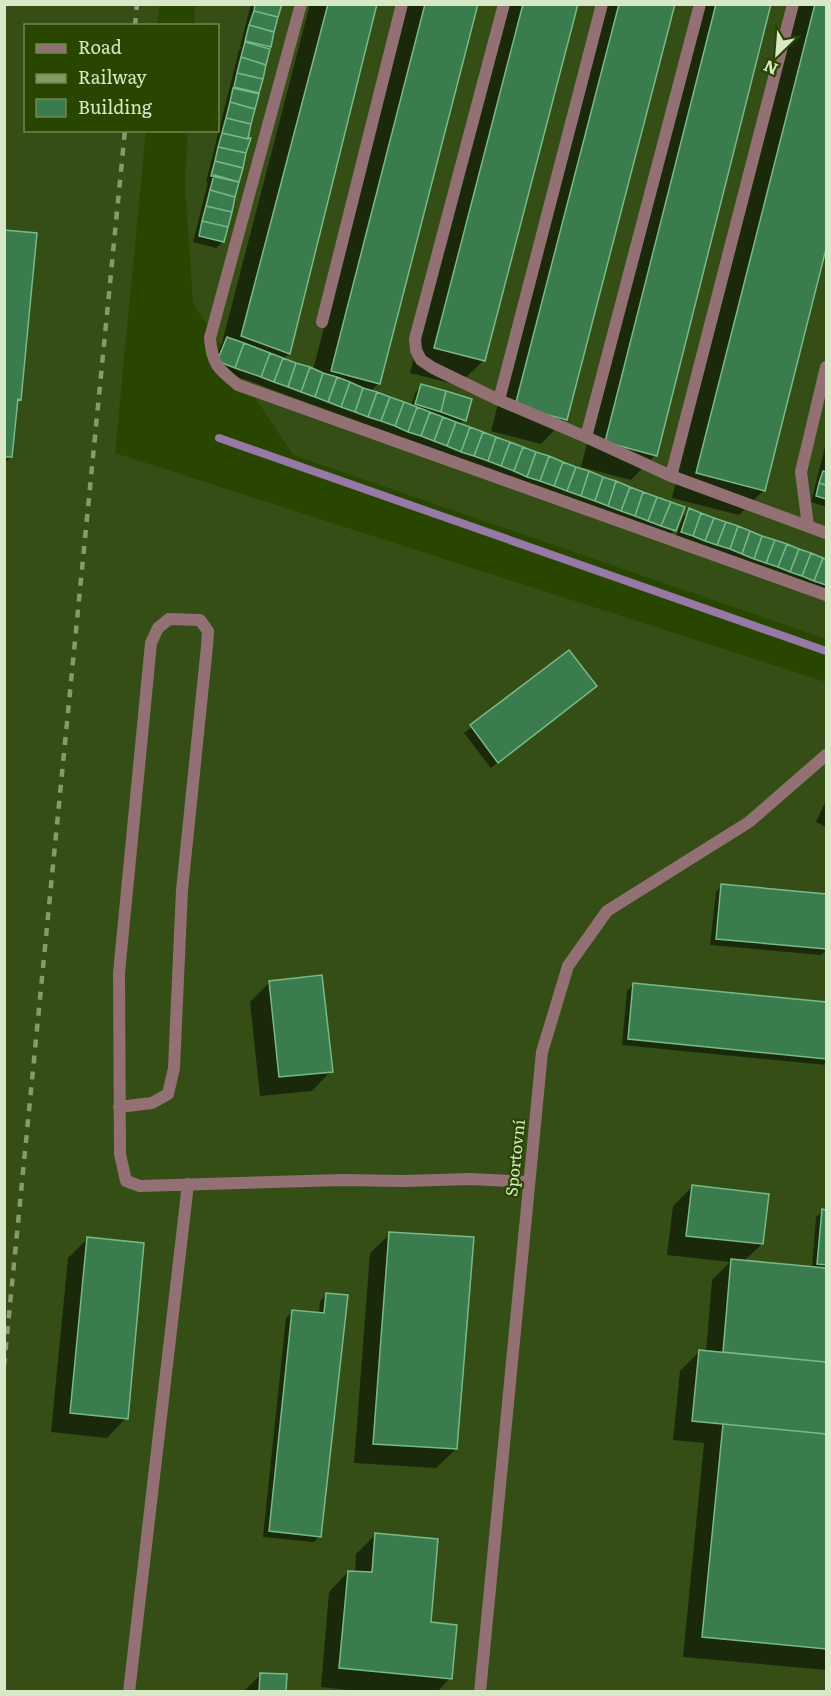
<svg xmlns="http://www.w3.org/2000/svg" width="831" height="1696" viewBox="0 0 831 1696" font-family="Literata,serif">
<rect width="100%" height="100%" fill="#294600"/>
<!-- built -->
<path fill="#344e16" d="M 5,5 L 159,5 L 157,25 L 26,26 L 26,130 L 146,131 L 115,453 L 826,682 L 826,1691 L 5,1692 Z
M 195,5 L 826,5 L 826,639 L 293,455 L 193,303 L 185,183 L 188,131 L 218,130 L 218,26 L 194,25 Z"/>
<!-- shadow -->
<path fill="#0007" d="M 251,4 L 280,4 L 269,47 L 266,50 L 268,50 L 223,242 L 216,248 L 193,242 L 208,182 L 206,182 L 239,50 L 242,47 L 240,47 Z
M 310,4 L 375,4 L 288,354 L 283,359 L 313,370 L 407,4 L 476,4 L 379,383 L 370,392 L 411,407 L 415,393 L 421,386 L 464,420 L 459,425 L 674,530 L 668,537 L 212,367 L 222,343 Z
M 505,4 L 576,4 L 483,361 L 458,385 L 410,373 Z
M 602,4 L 673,4 L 565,419 L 541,444 L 491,431 Z
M 699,4 L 770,4 L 655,455 L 631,480 L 581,467 Z
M 797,4 L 826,4 L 826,243 L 764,490 L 739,515 L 672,498 Z
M 4,231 L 20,399 L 16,403 L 11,457 L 4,463 Z
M 826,443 L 826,507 L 811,502 Z
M 690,510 L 826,560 L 826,594 L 675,538 L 683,517 Z
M 568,652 L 595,686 L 491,768 L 464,733 Z
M 826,800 L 826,827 L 816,822 Z
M 722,885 L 826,896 L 826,950 L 821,955 L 710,945 L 716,892 Z
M 270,982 L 331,1071 L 312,1091 L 260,1096 L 250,1002 Z
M 634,984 L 826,1004 L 826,1065 L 622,1045 L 627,991 Z
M 693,1186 L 762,1244 L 744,1261 L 812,1268 L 816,1217 L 823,1211 L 826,1211 L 826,1670 L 683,1657 L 704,1443 L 673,1440 L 680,1371 L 699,1352 L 706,1352 L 712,1280 L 730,1262 L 667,1255 L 673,1206 Z
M 390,1234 L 456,1449 L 436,1468 L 354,1463 L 370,1253 Z
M 87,1239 L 126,1418 L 107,1438 L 51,1432 L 68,1258 Z
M 327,1295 L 320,1536 L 314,1542 L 263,1537 L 286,1318 L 293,1312 L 319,1314 L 320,1301 Z
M 376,1534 L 429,1624 L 450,1678 L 437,1692 L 367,1692 L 321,1687 L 329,1592 L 348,1572 L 355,1572 L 356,1554 Z
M 261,1674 L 284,1692 L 243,1692 Z"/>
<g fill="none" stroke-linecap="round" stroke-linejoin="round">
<!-- stream -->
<path stroke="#9679a6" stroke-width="8" d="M 219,438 L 826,651"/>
</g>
<!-- building -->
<path fill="#3b7c4e" stroke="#78ba87" stroke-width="1.5" d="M 255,4 L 282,4 L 278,17 L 254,11 Z
M 328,4 L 377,4 L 290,354 L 241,336 Z
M 425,4 L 478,4 L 380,384 L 331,371 Z
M 523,4 L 578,4 L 485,361 L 434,348 Z
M 619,4 L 675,4 L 567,420 L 515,406 Z
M 716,4 L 771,4 L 657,456 L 605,442 Z
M 815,4 L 826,4 L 826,249 L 765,491 L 696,473 Z
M 254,11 L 278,17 L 274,32 L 249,25 Z
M 249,25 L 274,32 L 271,47 L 245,41 Z
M 245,42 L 270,49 L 266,65 L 241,57 Z
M 241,57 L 266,65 L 263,79 L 237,73 Z
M 237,73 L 263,79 L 259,93 L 234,87 Z
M 233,88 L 259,94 L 255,109 L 230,102 Z
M 230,102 L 255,109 L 251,124 L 226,118 Z
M 226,118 L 251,124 L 248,139 L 222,133 Z
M 222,133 L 248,139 L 248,137 L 251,138 L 246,153 L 218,147 Z
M 218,147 L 246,153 L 243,168 L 215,161 Z
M 215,161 L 243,168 L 239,182 L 211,176 Z
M 214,175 L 239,182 L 235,197 L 210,190 Z
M 210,190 L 235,197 L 232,212 L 206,206 Z
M 206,206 L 232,212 L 228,227 L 202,221 Z
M 202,221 L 228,227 L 224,242 L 199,236 Z
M 4,230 L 37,233 L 21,400 L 18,399 L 12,457 L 4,457 Z
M 227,337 L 244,343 L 235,368 L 217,361 Z
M 244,343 L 270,353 L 261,377 L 235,368 Z
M 270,353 L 283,358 L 274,382 L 261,377 Z
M 283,358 L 296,363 L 288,387 L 274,382 Z
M 296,363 L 310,367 L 301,392 L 288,387 Z
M 310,367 L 323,373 L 315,397 L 301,392 Z
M 323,373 L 337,377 L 328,402 L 315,397 Z
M 337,377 L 350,382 L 341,407 L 328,402 Z
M 350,382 L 363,388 L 355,412 L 341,407 Z
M 421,384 L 446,391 L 441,412 L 415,404 Z
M 363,388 L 377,392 L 368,417 L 355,412 Z
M 446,391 L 472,399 L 466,421 L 441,412 Z
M 377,392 L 390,397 L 381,421 L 368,417 Z
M 390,397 L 404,402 L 395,426 L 381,421 Z
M 404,402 L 417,407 L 408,432 L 395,426 Z
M 417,407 L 430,412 L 421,436 L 408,432 Z
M 430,412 L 443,417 L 434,441 L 421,436 Z
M 443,417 L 456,422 L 447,446 L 434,441 Z
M 456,422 L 470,427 L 461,452 L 447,446 Z
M 470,427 L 483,432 L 474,456 L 461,452 Z
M 483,432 L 496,437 L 488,461 L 474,456 Z
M 496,437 L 510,442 L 501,466 L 488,461 Z
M 510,442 L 523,447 L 514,471 L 501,466 Z
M 523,447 L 536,452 L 527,477 L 514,471 Z
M 536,452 L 549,456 L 540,481 L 527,477 Z
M 549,456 L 563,462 L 554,486 L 540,481 Z
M 563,462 L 576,467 L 567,491 L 554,486 Z
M 576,467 L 589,471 L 581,496 L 567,491 Z
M 589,471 L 603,477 L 595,501 L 581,496 Z
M 823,471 L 826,472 L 826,485 L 819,483 Z
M 603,477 L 616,481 L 608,506 L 595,501 Z
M 616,481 L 630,487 L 621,511 L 608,506 Z
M 819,483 L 826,485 L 826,499 L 816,496 Z
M 630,487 L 643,492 L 635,516 L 621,511 Z
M 643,492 L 657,497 L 648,521 L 635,516 Z
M 657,497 L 671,502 L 661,526 L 648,521 Z
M 671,502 L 685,507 L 676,531 L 661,526 Z
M 689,508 L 701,513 L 693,536 L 681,532 Z
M 701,513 L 714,518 L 705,541 L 693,536 Z
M 714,518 L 726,522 L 717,545 L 705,541 Z
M 726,522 L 738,526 L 730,549 L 717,545 Z
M 738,526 L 750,531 L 742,554 L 730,549 Z
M 750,531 L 762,536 L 754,559 L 742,554 Z
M 762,536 L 775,540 L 766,563 L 754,559 Z
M 775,540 L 787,544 L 778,567 L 766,563 Z
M 787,544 L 799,549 L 790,572 L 778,567 Z
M 799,549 L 811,553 L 802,576 L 790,572 Z
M 811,553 L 823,558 L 814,581 L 802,576 Z
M 823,558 L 826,559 L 826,585 L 814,581 Z
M 569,650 L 597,686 L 498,763 L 470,725 Z
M 721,884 L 826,894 L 826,949 L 716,939 Z
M 322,975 L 333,1072 L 279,1077 L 269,981 Z
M 633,983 L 826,1002 L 826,1059 L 628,1039 Z
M 692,1185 L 769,1194 L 763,1244 L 686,1236 Z
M 822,1209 L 826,1210 L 826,1265 L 817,1264 Z
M 389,1232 L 474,1237 L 457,1449 L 373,1444 Z
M 87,1237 L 144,1243 L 128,1419 L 70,1413 Z
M 731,1259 L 826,1268 L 826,1362 L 723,1352 Z
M 326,1293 L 348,1295 L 321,1537 L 269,1531 L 292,1310 L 324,1313 Z
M 699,1350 L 826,1362 L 826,1434 L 692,1421 Z
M 723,1424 L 826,1434 L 826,1649 L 702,1637 Z
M 375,1533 L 438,1539 L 431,1622 L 457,1625 L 452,1679 L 339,1668 L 348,1571 L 372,1572 Z
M 260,1673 L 287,1674 L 286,1692 L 259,1692 Z"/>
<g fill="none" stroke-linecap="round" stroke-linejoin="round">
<!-- service -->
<path stroke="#937074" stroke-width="12" d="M 301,4 L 210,338 C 212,364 218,369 238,385 L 826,595
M 504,4 L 415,339 L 416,350 L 421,360 L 433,368 L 499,400 L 586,437 L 671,476 L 826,533
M 322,322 L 402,4
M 499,400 L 602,4
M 586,437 L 700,4
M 671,476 L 793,4
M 808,526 L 801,472 L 826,367
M 119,1107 L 152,1103 L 168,1094 L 174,1068 L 182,890 L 207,646 L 208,631 L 200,620 L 169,619 L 158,628 L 151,643 L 119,973 L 120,1154 L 126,1181 L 140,1186 L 342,1180 L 404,1181 L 470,1179 L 529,1182
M 129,1692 L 188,1184"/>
<!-- minor -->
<path stroke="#937074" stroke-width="12" d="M 480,1692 L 542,1052 L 568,966 L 607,911 L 749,822 L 826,755"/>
<!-- rail -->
<path stroke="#859c69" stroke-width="4.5" stroke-dasharray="8 8" stroke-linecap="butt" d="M 135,26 L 137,4
M 4,1366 L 125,130"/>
</g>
<g text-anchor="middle" stroke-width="4.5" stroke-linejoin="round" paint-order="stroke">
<!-- street labels -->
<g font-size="16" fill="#d6e8c6" stroke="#294600">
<text transform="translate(515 1158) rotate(-84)" y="6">Sportovní</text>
</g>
</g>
<!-- border -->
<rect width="831" height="1696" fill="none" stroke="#d6e8c6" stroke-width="12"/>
<!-- legend -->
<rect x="24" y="24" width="195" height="108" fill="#294600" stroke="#6e874f" stroke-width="1.5"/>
<rect x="36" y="44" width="30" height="9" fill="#937074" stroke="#6e874f" stroke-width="1.5"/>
<text x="78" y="54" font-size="18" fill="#d6e8c6">Road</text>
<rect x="36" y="74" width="30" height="9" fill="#859c69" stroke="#6e874f" stroke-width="1.5"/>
<text x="78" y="84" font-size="18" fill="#d6e8c6">Railway</text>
<rect x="36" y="99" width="30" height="18" fill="#3b7c4e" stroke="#6e874f" stroke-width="1.5"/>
<text x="78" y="114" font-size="18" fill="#d6e8c6">Building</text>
<!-- north arrow -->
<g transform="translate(777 54) rotate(205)" stroke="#294600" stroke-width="4.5" paint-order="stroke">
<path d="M0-4.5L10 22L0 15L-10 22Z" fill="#d6e8c6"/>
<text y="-9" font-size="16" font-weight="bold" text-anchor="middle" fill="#d6e8c6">N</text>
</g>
</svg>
